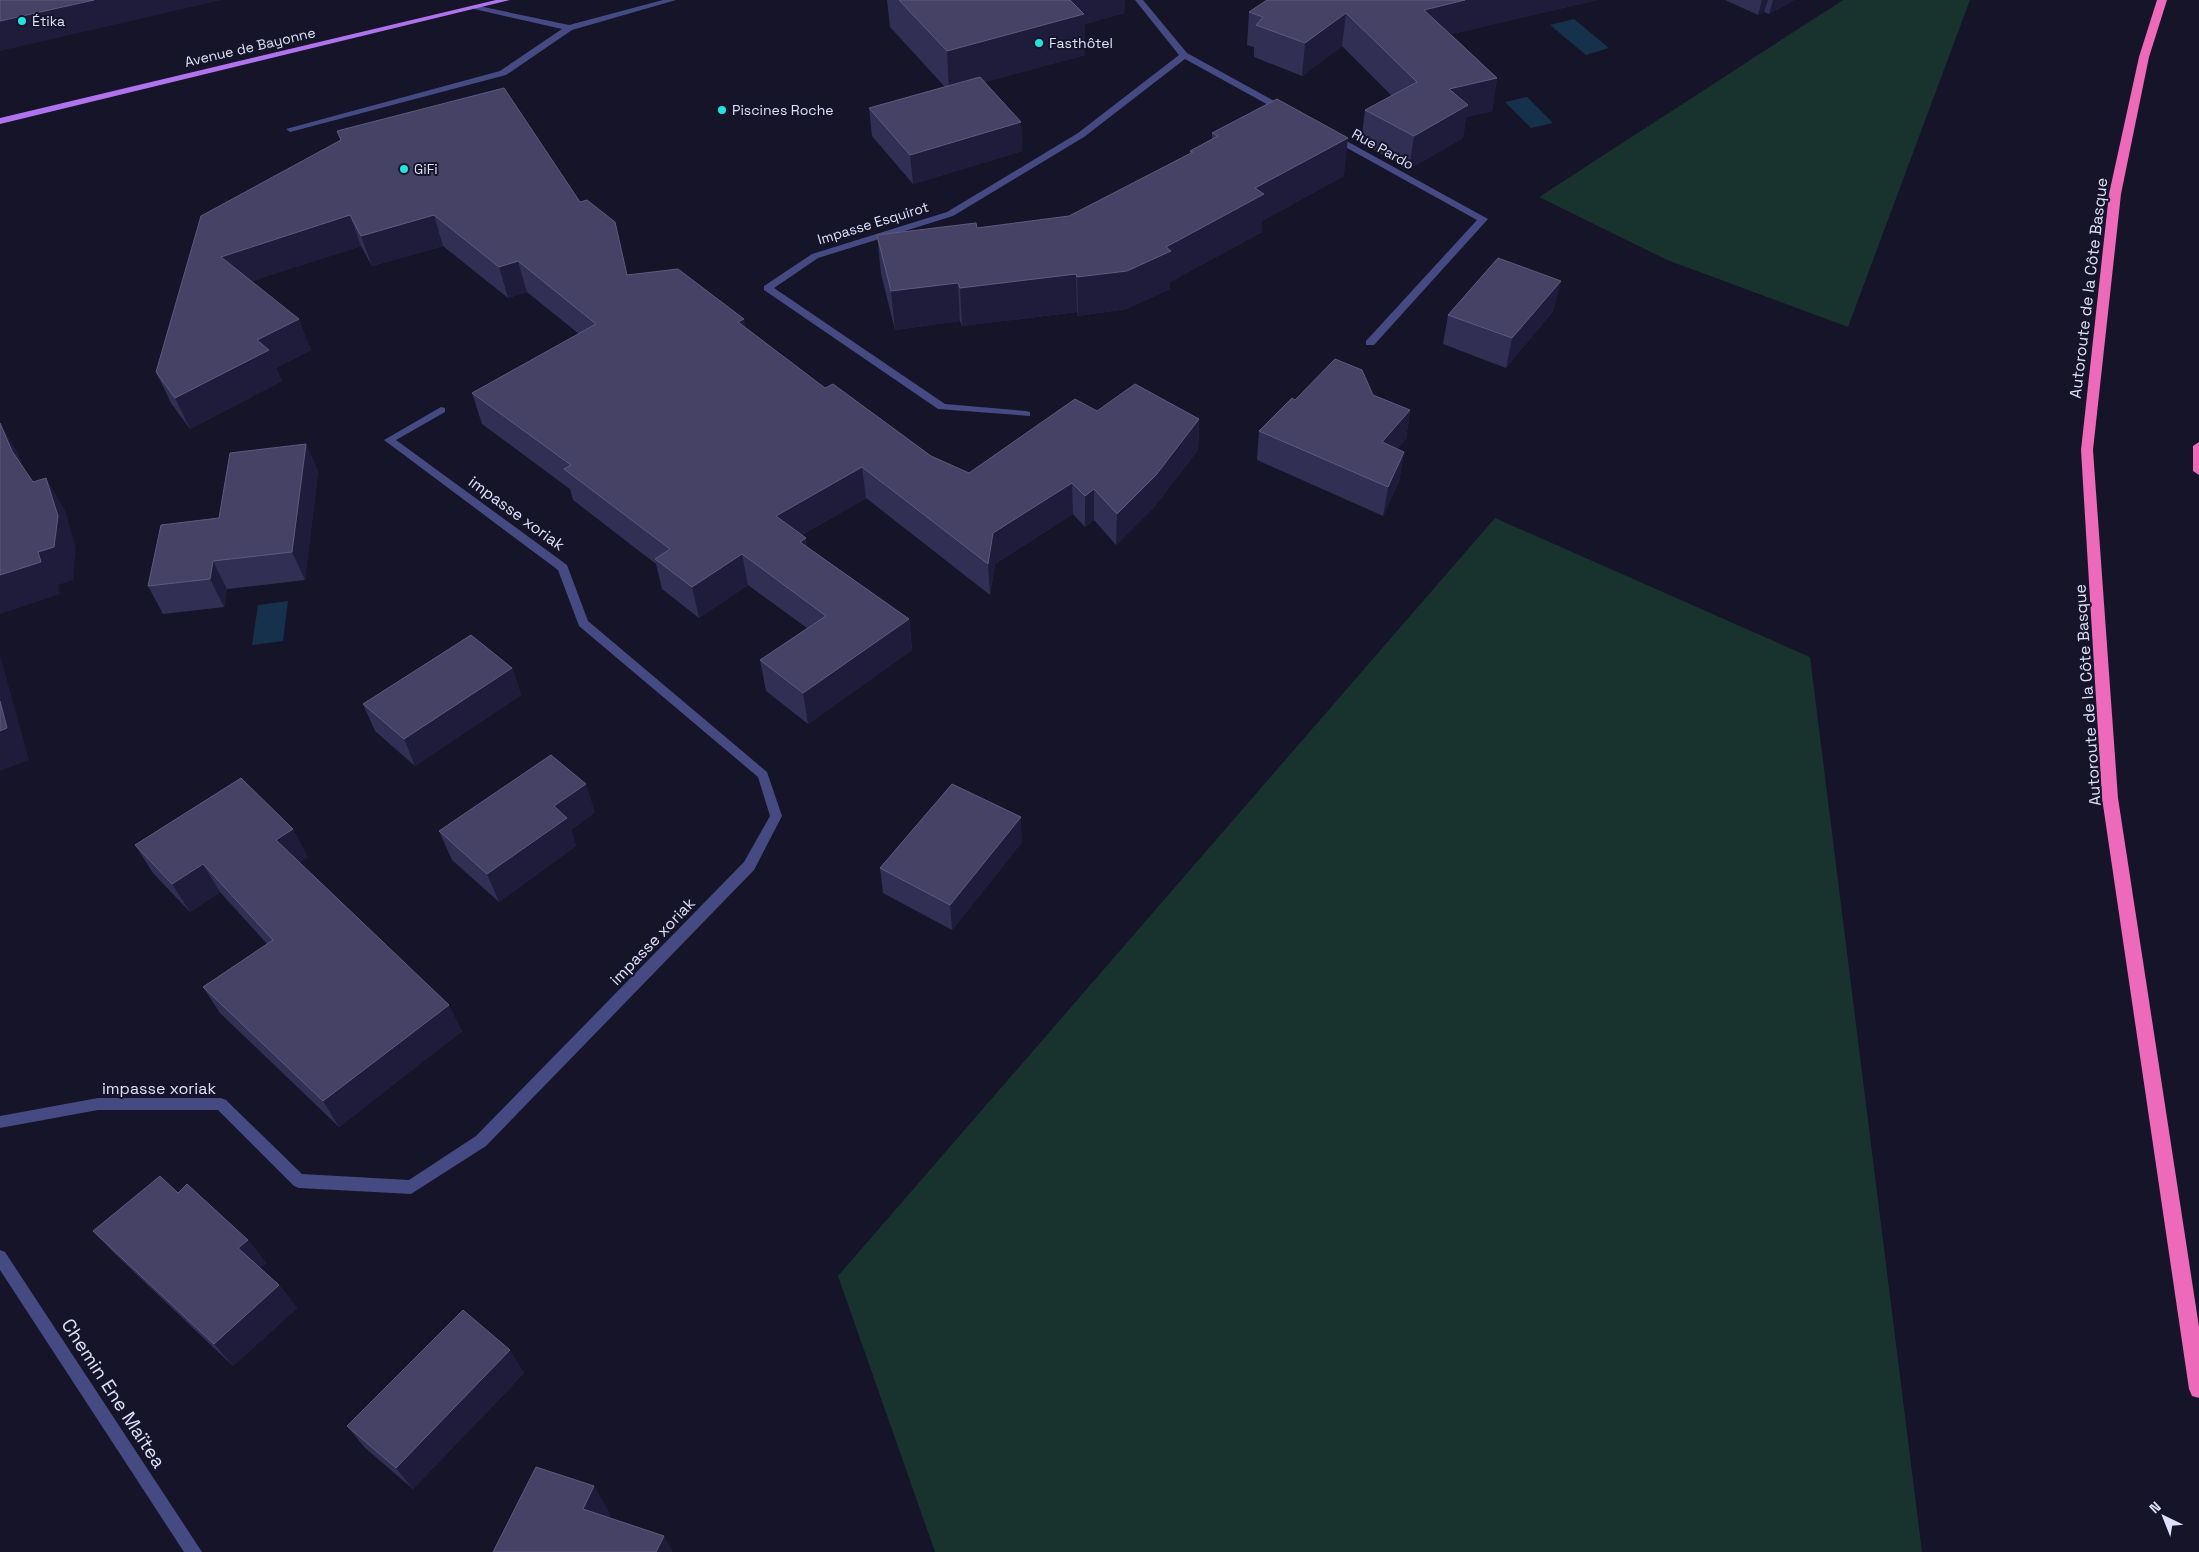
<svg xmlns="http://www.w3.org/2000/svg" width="2199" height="1552" viewBox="0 0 2199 1552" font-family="'Space Grotesk',sans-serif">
<rect width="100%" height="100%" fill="#151429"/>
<!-- green -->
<path fill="#18322e" d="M 1843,0 L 1970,0 L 1848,327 L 1667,260 L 1539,197 Z
M 1495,518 L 1810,657 L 1922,1552 L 935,1552 L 838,1276 Z"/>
<!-- water -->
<path fill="#16314b" d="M 1574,19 L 1609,48 L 1586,55 L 1550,25 Z
M 1527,97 L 1553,123 L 1531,128 L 1505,102 Z
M 288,601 L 283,641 L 252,645 L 258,605 Z"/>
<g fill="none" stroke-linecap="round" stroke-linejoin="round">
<!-- minor -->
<path fill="#454a82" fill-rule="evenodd" d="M 663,0 L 676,0 L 572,30 L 506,75 L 290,132 L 286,129 L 500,71 L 562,29 L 474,9 L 474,5 L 569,25 Z
M 1135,0 L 1143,0 L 1187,53 L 1287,108 L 1287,112 L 1281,112 L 1185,59 L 1084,137 L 953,216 L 818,258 L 774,288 L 945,404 L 1026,411 L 1030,412 L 1030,416 L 938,409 L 764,290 L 764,286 L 812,254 L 947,212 L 1078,133 L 1179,55 Z
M 1332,133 L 1488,219 L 1374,345 L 1366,345 L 1366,341 L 1477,220 L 1329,138 L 1329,134 Z
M 441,407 L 445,408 L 445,412 L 396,440 L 567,565 L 588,621 L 767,772 L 782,816 L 754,870 L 486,1146 L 411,1194 L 299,1188 L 294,1186 L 218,1110 L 98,1110 L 0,1128 L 0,1116 L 98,1098 L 221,1098 L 226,1100 L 302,1174 L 409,1180 L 476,1136 L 744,862 L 770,816 L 758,777 L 579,626 L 558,570 L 384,440 Z
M 0,1250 L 5,1252 L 202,1552 L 184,1552 L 0,1270 Z"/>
<!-- major -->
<path fill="#b073ee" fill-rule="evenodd" d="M 496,0 L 510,0 L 0,124 L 0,118 Z"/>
<!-- highway -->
<path fill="#ed69b9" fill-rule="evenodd" d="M 2157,0 L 2167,0 L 2149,57 L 2121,194 L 2093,450 L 2118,798 L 2199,1327 L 2199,1398 L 2192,1396 L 2189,1389 L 2102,798 L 2081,450 L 2109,194 L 2139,57 Z
M 2199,442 L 2199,475 L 2193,471 L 2193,446 Z"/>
</g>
<!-- wall -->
<path fill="#322f54" d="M 887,0 L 1125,0 L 1124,13 L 1085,24 L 1085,55 L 984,82 L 1021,122 L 1022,151 L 913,184 L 872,136 L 869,108 L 945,87 L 890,27 Z
M 1597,0 L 1451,34 L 1497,78 L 1492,111 L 1466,117 L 1463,138 L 1409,169 L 1361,143 L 1365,110 L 1392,96 L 1342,46 L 1302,76 L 1254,57 L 1254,47 L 1247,45 L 1249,12 Z
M 1725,0 L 1794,0 L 1769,14 L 1764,12 L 1758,15 Z
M 337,131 L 627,275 L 746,328 L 825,388 L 931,456 L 969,473 L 1097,411 L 1199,419 L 1198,450 L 1155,506 L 1116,545 L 1094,520 L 1085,527 L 1073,514 L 995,564 L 990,595 L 866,498 L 802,535 L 807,547 L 909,619 L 912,650 L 808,724 L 766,691 L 760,660 L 807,628 L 748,585 L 699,618 L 662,589 L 656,564 L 573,500 L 570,489 L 482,424 L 472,393 L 579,334 L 527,292 L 508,298 L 443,246 L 372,266 L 361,246 L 252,281 L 311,350 L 276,368 L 282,381 L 190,429 L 171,403 L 156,372 L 341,141 Z
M 1212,133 L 1344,176 L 1262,221 L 1262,232 L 1170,282 L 1170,289 L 1126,309 L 1078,316 L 1077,312 L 962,326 L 960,321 L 895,330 L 881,274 L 877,235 L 977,228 L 1069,216 L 1190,154 L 1190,151 L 1212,139 Z
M 1554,310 L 1506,368 L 1443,344 L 1448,315 Z
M 1373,395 L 1410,410 L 1406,439 L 1397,449 L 1404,452 L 1399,481 L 1383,516 L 1257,460 L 1259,431 L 1295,400 Z
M 306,444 L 318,472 L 305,580 L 227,589 L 224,607 L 163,614 L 148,586 L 219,518 Z
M 512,668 L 521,695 L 415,766 L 375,731 L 363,704 Z
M 595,812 L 571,830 L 576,846 L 499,902 L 452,860 L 439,831 Z
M 1022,842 L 952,930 L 883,893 L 880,868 Z
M 135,845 L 308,857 L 299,863 L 462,1031 L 339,1127 L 220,1013 L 203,987 L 267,944 L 220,892 L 190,912 L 153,873 Z
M 178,1193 L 248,1240 L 266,1263 L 260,1268 L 279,1285 L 297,1308 L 233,1366 L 115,1254 L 93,1231 Z
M 524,1373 L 413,1489 L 365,1448 L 347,1426 Z"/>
<!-- shaded-wall -->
<path fill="#1f1c3b" d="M 94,0 L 222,0 L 0,51 L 0,21 Z
M 1059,0 L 1125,0 L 1124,13 L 1085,24 L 1085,55 L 949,92 L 947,51 Z
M 1465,0 L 1597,0 L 1419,42 L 1424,10 Z
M 1762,0 L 1768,0 L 1764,12 L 1758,15 Z
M 1773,0 L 1794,0 L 1769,14 Z
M 1346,13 L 1342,46 L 1302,76 L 1305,43 Z
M 1497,78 L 1492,111 L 1466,117 L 1463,138 L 1409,169 L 1414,136 L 1449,89 Z
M 1021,122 L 1022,151 L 913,184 L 910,155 Z
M 1348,138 L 1344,176 L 1262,221 L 1262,232 L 1170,282 L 1170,289 L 1126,309 L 1078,316 L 1077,277 L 1166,247 L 1255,188 Z
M 350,215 L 361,246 L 234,287 L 221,257 Z
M 434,215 L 443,246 L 372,266 L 361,236 Z
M 518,261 L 527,292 L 508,298 L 499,267 Z
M 1076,274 L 1077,312 L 962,326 L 960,288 Z
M 1561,281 L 1554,310 L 1506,368 L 1512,338 Z
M 958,283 L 960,321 L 895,330 L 891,291 Z
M 299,319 L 311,350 L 276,368 L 282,381 L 190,429 L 175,398 L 257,340 Z
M 744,319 L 750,349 L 738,322 Z
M 1410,410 L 1406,439 L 1377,471 L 1382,442 Z
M 1199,419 L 1198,450 L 1155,506 L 1116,545 L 1117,514 Z
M 0,423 L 18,453 L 30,484 L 12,451 Z
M 306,444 L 318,472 L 305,580 L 292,552 Z
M 1404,452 L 1399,481 L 1383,516 L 1388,487 Z
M 862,467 L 866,498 L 781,547 L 776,516 Z
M 46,478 L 65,510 L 76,548 L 73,580 L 58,585 L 60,594 L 0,614 L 0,575 L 38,552 Z
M 1072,483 L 1073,514 L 995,564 L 990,595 L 988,564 L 993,533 Z
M 1094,489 L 1094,520 L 1085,527 L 1085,496 Z
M 806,538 L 811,569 L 800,542 Z
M 742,554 L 748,585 L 699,618 L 692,587 Z
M 213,561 L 227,589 L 224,607 L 210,579 Z
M 909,619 L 912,650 L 808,724 L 803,693 Z
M 0,655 L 29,760 L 0,771 Z
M 512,668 L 521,695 L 415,766 L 404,739 Z
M 586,784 L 595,812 L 571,830 L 576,846 L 499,902 L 487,874 L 554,806 Z
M 1021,817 L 1022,842 L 952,930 L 950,905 Z
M 293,829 L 308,857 L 291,868 L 276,840 Z
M 203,864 L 220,892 L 190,912 L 172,884 Z
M 449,1005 L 462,1031 L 339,1127 L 323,1101 Z
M 248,1240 L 266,1263 L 257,1271 L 238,1248 Z
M 279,1285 L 297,1308 L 233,1366 L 214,1344 Z
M 510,1350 L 524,1373 L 413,1489 L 396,1468 Z
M 594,1486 L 611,1515 L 601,1538 L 583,1509 Z
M 664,1536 L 673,1552 L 656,1552 Z"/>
<!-- building -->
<path fill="#454266" stroke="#5d5b7d" d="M 0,0 L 94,0 L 0,21 Z
M 899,0 L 1070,0 L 1084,14 L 947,51 Z
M 1267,0 L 1465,0 L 1424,10 L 1497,78 L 1449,89 L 1468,105 L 1414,136 L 1365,110 L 1417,82 L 1346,13 L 1305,43 L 1256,25 L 1263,17 L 1249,12 Z
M 980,77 L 1021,122 L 910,155 L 869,108 Z
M 504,88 L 580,202 L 587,200 L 615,222 L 627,275 L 678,269 L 744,319 L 738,322 L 825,388 L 833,384 L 931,456 L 969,473 L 1075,399 L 1097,411 L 1135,384 L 1199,419 L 1156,475 L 1117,514 L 1094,489 L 1085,496 L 1072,483 L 993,533 L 988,564 L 862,467 L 776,516 L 806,538 L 800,542 L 909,619 L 803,693 L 760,660 L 826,616 L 742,554 L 692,587 L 655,559 L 670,549 L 564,469 L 571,465 L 472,393 L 596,324 L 518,261 L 499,267 L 434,215 L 361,236 L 350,215 L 221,257 L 299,319 L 257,340 L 269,350 L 175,398 L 156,372 L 201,216 L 341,140 L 337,131 Z
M 1277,99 L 1348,138 L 1255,188 L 1264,194 L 1166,247 L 1171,251 L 1127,271 L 1077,277 L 1076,274 L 960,288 L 958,283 L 891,291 L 877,235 L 976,223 L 977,228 L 1069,216 L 1193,152 L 1190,151 L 1218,136 L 1212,133 Z
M 1498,258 L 1561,281 L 1512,338 L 1448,315 Z
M 1335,359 L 1362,370 L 1373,395 L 1410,410 L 1382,442 L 1404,452 L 1388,487 L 1259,431 L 1292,398 L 1295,400 Z
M 0,423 L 12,451 L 33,482 L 46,478 L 58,516 L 54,547 L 38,552 L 41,562 L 0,575 Z
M 306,444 L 292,552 L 213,561 L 210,579 L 148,586 L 161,525 L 219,518 L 230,453 Z
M 471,635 L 512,668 L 404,739 L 363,704 Z
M 0,701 L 7,728 L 0,731 Z
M 551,755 L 586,784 L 554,806 L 567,818 L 487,874 L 439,831 Z
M 241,778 L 293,829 L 276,840 L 449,1005 L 323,1101 L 203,987 L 273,940 L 203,864 L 172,884 L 135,845 Z
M 952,784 L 1021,817 L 950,905 L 880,868 Z
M 160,1176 L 178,1193 L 187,1184 L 248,1240 L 238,1248 L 279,1285 L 214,1344 L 93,1231 Z
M 463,1310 L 510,1350 L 396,1468 L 347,1426 Z
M 536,1467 L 594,1486 L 583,1509 L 664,1536 L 656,1552 L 493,1552 Z"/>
<!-- markers -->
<g fill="#22e4de" stroke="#151429" stroke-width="2">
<circle cx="22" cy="21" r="5"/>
<circle cx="1039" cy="43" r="5"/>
<circle cx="722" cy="110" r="5"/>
<circle cx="404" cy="169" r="5"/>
</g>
<g text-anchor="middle" stroke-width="4" stroke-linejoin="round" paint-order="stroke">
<!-- far-poi labels -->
<g font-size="14" fill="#dfe0fb" stroke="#151429" text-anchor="start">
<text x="32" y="26">Étika</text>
<text x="1049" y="48">Fasthôtel</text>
<text x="732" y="115">Piscines Roche</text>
<text x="414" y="174">GiFi</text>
</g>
<!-- far-street labels -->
<g font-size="14" fill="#dfe0fb" stroke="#151429">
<text transform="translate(250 47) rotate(-13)" y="5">Avenue de Bayonne</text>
<text transform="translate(1383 149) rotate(29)" y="5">Rue Pardo</text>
<text transform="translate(873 223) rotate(-17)" y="5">Impasse Esquirot</text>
</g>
<!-- street labels -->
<g font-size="16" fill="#dfe0fb" stroke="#151429">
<text transform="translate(2088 288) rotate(-83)" y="6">Autoroute de la Côte Basque</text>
<text transform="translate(517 513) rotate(36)" y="6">impasse xoriak</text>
<text transform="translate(2087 695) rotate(-94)" y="6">Autoroute de la Côte Basque</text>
<text transform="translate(652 941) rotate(-46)" y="6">impasse xoriak</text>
<text x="159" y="1094">impasse xoriak</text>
</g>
<!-- near-street labels -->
<g font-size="19" fill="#dfe0fb" stroke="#151429">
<text transform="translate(114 1393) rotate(57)" y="7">Chemin Ene Maïtea</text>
</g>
</g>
<!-- north arrow -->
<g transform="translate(2164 1517) rotate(317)" stroke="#151429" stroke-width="4" paint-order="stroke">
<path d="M0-4L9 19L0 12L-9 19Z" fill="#dfe0fb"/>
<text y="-8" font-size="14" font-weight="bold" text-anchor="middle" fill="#dfe0fb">N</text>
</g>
</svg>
